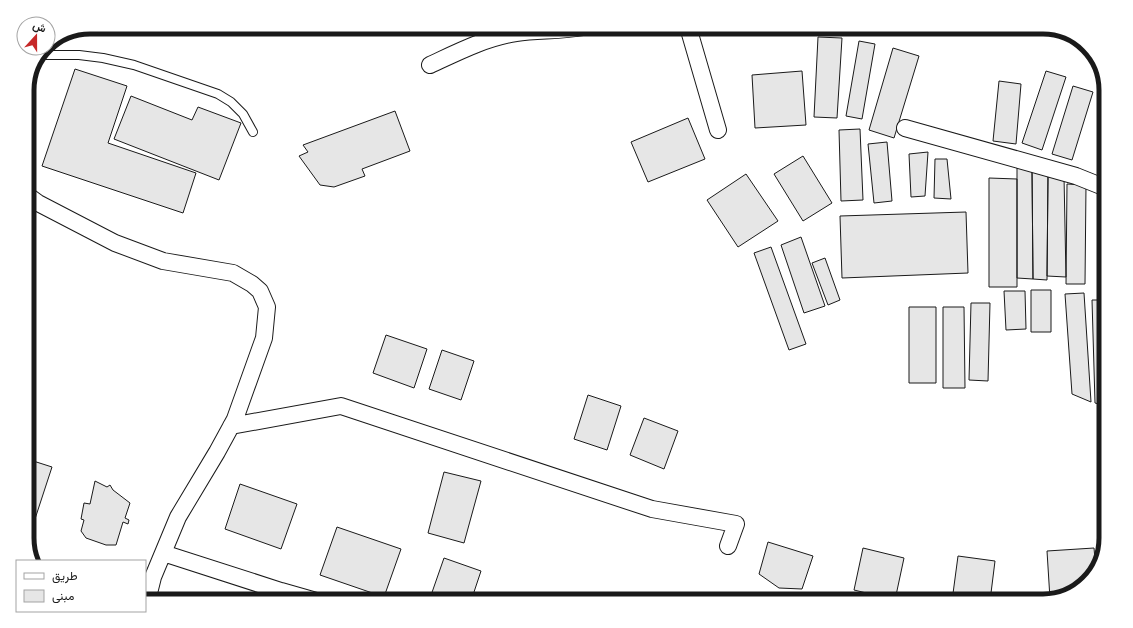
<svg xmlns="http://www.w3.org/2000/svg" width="1133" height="628" viewBox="0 0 1133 628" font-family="'Public Sans',Vazirmatn,sans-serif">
<rect width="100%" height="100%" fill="#fff"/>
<!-- building -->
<path fill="#e6e6e6" stroke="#1a1a1a" d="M 818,37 L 842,38 L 837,118 L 814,117 Z
M 859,41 L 875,44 L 862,119 L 846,116 Z
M 893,48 L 919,56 L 894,138 L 869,130 Z
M 75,69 L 127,86 L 108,143 L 196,173 L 183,213 L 42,166 Z
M 802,71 L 806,125 L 755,128 L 752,75 Z
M 1046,71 L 1066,77 L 1042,150 L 1022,143 Z
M 999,81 L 1021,84 L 1016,144 L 993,141 Z
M 1073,86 L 1093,92 L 1072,160 L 1052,154 Z
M 1106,91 L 1106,110 L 1098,107 Z
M 131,96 L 192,120 L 198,107 L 241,123 L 219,180 L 114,139 Z
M 395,111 L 410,151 L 362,169 L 365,176 L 334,187 L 320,185 L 299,156 L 308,152 L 303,145 Z
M 688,118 L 705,159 L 648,182 L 631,142 Z
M 860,129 L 863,200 L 841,201 L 839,130 Z
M 887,142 L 892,201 L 874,203 L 868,144 Z
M 928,152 L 925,196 L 911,197 L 909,154 Z
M 803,156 L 832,203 L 803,221 L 774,174 Z
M 935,159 L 947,159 L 951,199 L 934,198 Z
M 1017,168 L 1032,169 L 1033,279 L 1017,278 Z
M 1032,169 L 1048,175 L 1047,280 L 1033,279 Z
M 746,174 L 778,221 L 738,247 L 707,200 Z
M 1048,175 L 1064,176 L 1066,277 L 1047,276 Z
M 989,178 L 1017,179 L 1017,287 L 989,287 Z
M 1067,184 L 1086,185 L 1085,284 L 1066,284 Z
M 1106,201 L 1106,290 L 1101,290 Z
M 966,212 L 968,273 L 842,278 L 840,216 Z
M 801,237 L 825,306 L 804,313 L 781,245 Z
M 771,247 L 806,344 L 789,350 L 754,253 Z
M 825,258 L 840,300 L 828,305 L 812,263 Z
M 1031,290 L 1051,290 L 1051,332 L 1031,332 Z
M 1004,291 L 1025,291 L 1026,329 L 1006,330 Z
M 1084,293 L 1091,402 L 1072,394 L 1065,294 Z
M 1092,300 L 1106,300 L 1106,406 L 1095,403 Z
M 971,303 L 990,303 L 988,381 L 969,380 Z
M 909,307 L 936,307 L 936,383 L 909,383 Z
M 943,307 L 964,307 L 965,388 L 943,388 Z
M 386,335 L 427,349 L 414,388 L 373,373 Z
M 442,350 L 474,361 L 461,400 L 429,389 Z
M 588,395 L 621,406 L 607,450 L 574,439 Z
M 644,418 L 678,431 L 664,469 L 630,455 Z
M 27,459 L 52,467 L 34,522 L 27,520 Z
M 444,472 L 481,481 L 464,543 L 428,533 Z
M 95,481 L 107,487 L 110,485 L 113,490 L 130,503 L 125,518 L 129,520 L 128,524 L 123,522 L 116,545 L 106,545 L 86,538 L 81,531 L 84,520 L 81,519 L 84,503 L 90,504 Z
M 240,484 L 297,504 L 281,549 L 225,529 Z
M 337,527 L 401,549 L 384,597 L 320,575 Z
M 768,542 L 813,556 L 802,589 L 779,588 L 759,574 Z
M 863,548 L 904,558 L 895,600 L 854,590 Z
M 1094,548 L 1096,571 L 1075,592 L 1050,599 L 1047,551 Z
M 958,556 L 995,561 L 990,601 L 952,601 Z
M 444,558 L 481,571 L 471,601 L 429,601 Z
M 522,593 L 547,601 L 519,601 Z"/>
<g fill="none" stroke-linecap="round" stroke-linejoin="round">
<defs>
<path id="lane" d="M 41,55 L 79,55 L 103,58 L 134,65 L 218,94 L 231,102 L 243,114 L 253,132"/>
<path id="street" d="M 688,27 L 718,130
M 430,65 C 458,52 485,38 516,33 C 539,30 561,31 584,27
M 905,128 L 1076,176 L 1106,188
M 27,195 L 38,203 L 115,243 L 163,261 L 233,273 L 252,284 L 260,291 L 267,307 L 264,338 L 235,419 L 217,452 L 178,517 L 153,577 L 147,601
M 231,426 L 341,406 L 652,509 L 736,524 L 728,546
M 163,553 L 281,591 L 316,601"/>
</defs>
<!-- lane casing -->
<use href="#lane" stroke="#1a1a1a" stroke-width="10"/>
<!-- street casing -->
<use href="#street" stroke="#1a1a1a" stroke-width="18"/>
<!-- lane -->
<use href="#lane" stroke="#fff" stroke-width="8"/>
<!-- street -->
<use href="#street" stroke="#fff" stroke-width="16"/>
</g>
<!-- crop -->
<path d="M0 0H1133V628H0ZM90 34H1043A56 56 0 0 1 1099 90V538A56 56 0 0 1 1043 594H90A56 56 0 0 1 34 538V90A56 56 0 0 1 90 34Z" fill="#fff" fill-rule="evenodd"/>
<path fill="none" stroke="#1a1a1a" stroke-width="5" d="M90 34H1043A56 56 0 0 1 1099 90V538A56 56 0 0 1 1043 594H90A56 56 0 0 1 34 538V90A56 56 0 0 1 90 34Z"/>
<!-- legend -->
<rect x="16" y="560" width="130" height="52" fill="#ffffff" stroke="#a3a3a3"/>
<rect x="24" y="573" width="20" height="6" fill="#ffffff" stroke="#a3a3a3"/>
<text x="52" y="580" font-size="12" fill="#1a1a1a">طريق</text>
<rect x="24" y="590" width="20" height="12" fill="#e6e6e6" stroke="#a3a3a3"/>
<text x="52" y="600" font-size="12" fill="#1a1a1a">مبنى</text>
<!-- north arrow -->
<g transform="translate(36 36) rotate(21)"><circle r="19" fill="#ffffff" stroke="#a3a3a3"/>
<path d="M0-3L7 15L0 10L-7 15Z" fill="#c62828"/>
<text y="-6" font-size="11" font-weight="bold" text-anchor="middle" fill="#1a1a1a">ش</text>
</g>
</svg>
